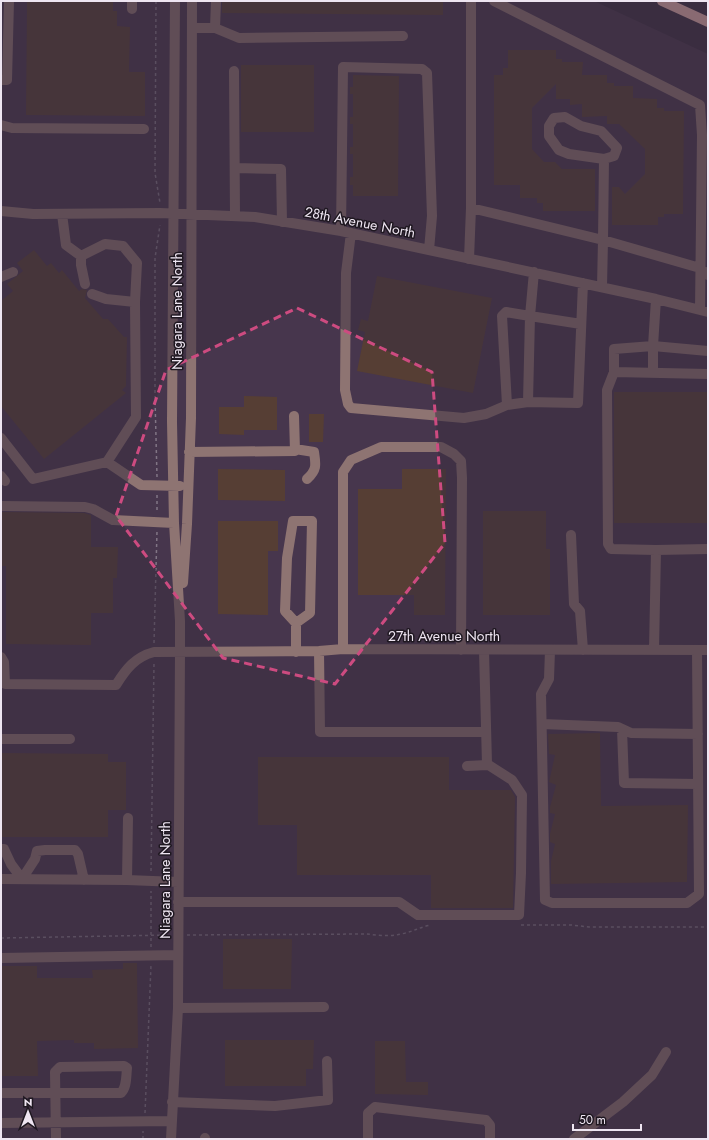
<svg xmlns="http://www.w3.org/2000/svg" width="709" height="1140" viewBox="0 0 709 1140" font-family="Jost,sans-serif">
<rect width="100%" height="100%" fill="#3b2d40"/>
<!-- built -->
<path fill="#47364d" d="M 1,1 L 594,1 L 708,54 L 708,1139 L 1,1139 Z"/>
<!-- building -->
<path fill="#563e34" d="M 27,1 L 113,1 L 113,11 L 117,11 L 117,26 L 130,27 L 129,72 L 145,72 L 145,116 L 26,115 Z
M 222,1 L 443,1 L 443,15 L 222,13 Z
M 508,50 L 556,50 L 556,59 L 562,59 L 562,62 L 583,62 L 582,75 L 607,75 L 607,83 L 614,83 L 614,86 L 633,86 L 633,98 L 657,99 L 657,108 L 664,108 L 664,111 L 684,111 L 683,214 L 664,214 L 664,217 L 658,217 L 658,225 L 612,225 L 612,187 L 619,187 L 625,194 L 645,174 L 645,149 L 619,124 L 607,124 L 607,116 L 582,117 L 582,104 L 570,105 L 570,99 L 556,99 L 556,84 L 532,108 L 532,149 L 544,162 L 555,162 L 562,169 L 595,169 L 595,211 L 543,211 L 543,203 L 537,203 L 537,198 L 520,198 L 520,185 L 494,185 L 494,75 L 503,75 L 503,68 L 508,68 Z
M 241,65 L 314,65 L 314,132 L 241,132 Z
M 353,75 L 399,76 L 398,196 L 353,196 L 353,185 L 350,185 L 350,177 L 353,177 L 353,154 L 350,154 L 350,147 L 353,147 L 353,124 L 350,124 L 350,117 L 353,117 L 353,94 L 350,94 L 350,87 L 353,87 Z
M 34,250 L 47,266 L 51,263 L 59,273 L 62,270 L 79,291 L 82,289 L 87,290 L 85,298 L 103,319 L 108,319 L 124,337 L 127,337 L 126,386 L 122,390 L 126,393 L 44,459 L 1,406 L 1,301 L 13,291 L 7,284 L 23,271 L 17,263 Z
M 377,276 L 492,298 L 473,393 L 357,371 L 365,332 L 358,330 L 361,319 L 368,321 Z
M 614,392 L 708,392 L 708,523 L 614,523 Z
M 244,396 L 277,397 L 277,430 L 244,430 L 244,435 L 219,434 L 219,407 L 244,407 Z
M 309,414 L 324,414 L 323,442 L 309,442 Z
M 218,469 L 285,470 L 285,501 L 218,500 Z
M 402,469 L 446,469 L 445,615 L 414,615 L 414,595 L 358,595 L 358,489 L 402,489 Z
M 483,511 L 546,511 L 546,549 L 550,549 L 550,615 L 483,615 Z
M 1,512 L 84,513 L 91,515 L 91,547 L 118,547 L 117,578 L 113,578 L 113,613 L 91,613 L 91,645 L 6,644 L 6,566 L 1,566 Z
M 218,521 L 278,521 L 278,551 L 268,551 L 268,615 L 218,614 Z
M 600,733 L 601,806 L 688,805 L 687,882 L 551,884 L 551,861 L 555,844 L 550,842 L 550,834 L 555,814 L 550,813 L 550,807 L 556,785 L 549,782 L 555,755 L 549,754 L 548,734 Z
M 1,753 L 108,754 L 108,762 L 126,762 L 126,810 L 108,810 L 108,837 L 1,837 Z
M 258,757 L 449,757 L 449,790 L 511,790 L 515,797 L 513,908 L 431,908 L 431,875 L 297,875 L 297,825 L 258,825 Z
M 223,939 L 292,939 L 291,989 L 223,989 Z
M 123,963 L 137,963 L 138,1048 L 94,1049 L 94,1043 L 74,1043 L 74,1040 L 37,1041 L 38,1076 L 1,1076 L 1,966 L 37,966 L 37,978 L 93,978 L 92,970 L 123,969 Z
M 225,1040 L 314,1040 L 313,1069 L 306,1069 L 306,1086 L 225,1086 Z
M 375,1041 L 405,1041 L 406,1082 L 428,1082 L 428,1095 L 375,1094 Z"/>
<g fill="none" stroke-linecap="round" stroke-linejoin="round">
<!-- path -->
<path stroke="#817585" stroke-width="1.5" stroke-dasharray="3 3" stroke-linecap="butt" d="M 156,1 L 155,173 L 160,203
M 157,477 L 155,398 L 155,258 L 160,225
M 157,495 L 157,513
M 154,643 L 157,531
M 151,871 L 154,663
M 521,925 L 571,925 L 589,927 L 708,927
M 187,935 L 366,934 C 377,935 390,937 401,934 C 412,932 420,927 431,925
M 1,938 L 169,935
M 151,947 L 151,891
M 145,1113 L 151,965
M 143,1139 L 143,1131"/>
<!-- minor -->
<path stroke="#8e7472" stroke-width="10" d="M 494,1 L 700,105 L 702,135 L 700,310
M 132,9 L 132,1
M 193,28 L 215,28 L 239,38 L 403,36
M 215,28 L 216,1
M 234,71 L 235,216
M 1,80 L 7,80 L 9,1
M 1,125 L 12,128 L 144,129
M 604,159 L 614,156 L 617,148 L 601,131 L 581,126 L 565,117 L 554,118 L 549,126 L 549,136 L 559,150 L 569,154 L 604,159 L 603,240 L 700,268 L 708,275
M 235,168 L 281,169 L 282,222
M 471,208 L 603,240 L 602,287
M 1,211 L 33,214 L 160,213 L 255,217 L 341,231 L 429,250 L 656,299 L 708,312
M 341,231 L 343,67 L 422,69 L 427,73 L 432,216 L 429,250
M 351,233 L 346,273 L 345,390 L 348,404 L 351,408 L 464,418 L 486,414 L 507,405 L 528,402 L 578,403 L 583,283
M 81,256 L 81,265 L 85,284
M 469,259 L 471,208 L 471,1
M 534,272 L 530,316 L 581,324
M 1,277 L 13,272
M 92,294 L 106,299 L 135,302
M 614,372 L 708,374
M 653,373 L 653,346 L 708,351
M 507,405 L 502,316 L 506,312 L 530,316 L 528,402
M 1,438 L 33,479 L 107,462 L 136,417 L 135,302 L 137,263 L 123,246 L 105,244 L 81,256 L 66,245 L 62,214
M 295,449 L 314,452 C 316,465 317,470 307,479
M 189,452 L 295,451 L 294,416
M 107,462 L 141,485 L 180,486
M 1,476 L 5,481
M 1,506 L 85,507 L 93,509 L 113,520 L 174,523
M 571,535 L 574,604 L 580,611 L 583,650
M 656,550 L 611,549 L 608,544 L 607,390 L 614,372 L 614,349 L 653,346 L 656,299
M 183,583 L 187,524 L 191,418 L 192,1
M 343,649 L 343,472 L 351,460 L 381,447 L 441,447 L 454,454 L 461,461 L 462,478 L 461,650
M 550,650 L 549,679 L 541,694 L 545,900 L 552,903 L 687,903 L 699,894 L 697,650
M 654,650 L 656,550 L 708,549
M 319,651 L 320,732 L 486,732
M 296,652 L 296,623 L 285,611 L 287,558 L 293,521 L 312,521 L 310,613 L 296,623
M 1,657 L 4,662 L 5,684 L 116,685 C 126,669 135,657 154,652 L 319,651 L 343,649 L 708,650
M 542,724 L 618,727 L 631,733 L 698,734
M 622,729 L 624,783 L 698,784
M 1,739 L 70,739
M 467,766 L 487,765
M 1,849 L 4,849 L 11,864 L 22,879 L 35,859 L 37,851 L 45,850 L 75,850 L 78,854 L 84,880
M 1,879 L 127,880 L 178,882
M 127,880 L 128,818
M 178,902 L 399,902 L 418,915 L 519,915 L 521,873 L 522,795 L 512,780 L 487,764 L 484,650
M 1,958 L 178,955
M 178,1008 L 324,1007
M 1,1093 L 121,1093 C 127,1087 126,1077 127,1068 L 124,1066 L 60,1067 L 55,1072 L 56,1139
M 172,1102 L 275,1106 L 328,1100 L 327,1061
M 1,1123 L 171,1121
M 171,1139 L 178,1008 L 180,651 L 180,621 L 174,523 L 172,422 L 175,1
M 205,1139 L 205,1138
M 368,1139 L 368,1113 L 375,1107 L 486,1120 L 490,1125 L 490,1139
M 574,1139 L 623,1102 L 652,1075 L 666,1052"/>
<!-- major -->
<path stroke="#e8b3b0" stroke-width="10" d="M 662,1 L 708,22"/>
</g>
<!-- marked area -->
<path d="M0 0H709V1140H0ZM 297,308 L 432,372 L 445,543 L 335,684 L 223,658 L 116,516 L 166,370 Z" fill="#3b2d40" fill-opacity=".55" fill-rule="evenodd"/>
<path fill="none" stroke="#cd4b80" stroke-width="3" stroke-dasharray="8 5" stroke-linejoin="round" d="M 297,308 L 432,372 L 445,543 L 335,684 L 223,658 L 116,516 L 166,370 Z"/>
<g text-anchor="middle" stroke-width="3" stroke-linejoin="round" paint-order="stroke">
<!-- street labels -->
<g font-size="14" fill="#eee5f1" stroke="#1f1821">
<text transform="translate(360 222) rotate(11)" y="5">28th Avenue North</text>
<text transform="translate(177 311) rotate(-90)" y="5">Niagara Lane North</text>
<text x="444" y="641">27th Avenue North</text>
<text transform="translate(165 880) rotate(-90)" y="5">Niagara Lane North</text>
</g>
</g>
<!-- border -->
<rect width="709" height="1140" fill="none" stroke="#eee5f1" stroke-width="4"/>
<!-- north arrow -->
<g transform="translate(28 1112)" stroke="#1f1821" stroke-width="3" paint-order="stroke">
<path d="M0-3L7 15L0 10L-7 15Z" fill="#eee5f1"/>
<text y="-6" font-size="11" font-weight="bold" text-anchor="middle" fill="#eee5f1">N</text>
</g>
<!-- scale -->
<path d="M573 1124v6h68v-6" fill="none" stroke="#eee5f1" stroke-width="2"/>
<text x="579" y="1124" font-size="12" fill="#eee5f1" stroke="#1f1821" stroke-width="3" paint-order="stroke">50 m</text>
</svg>
